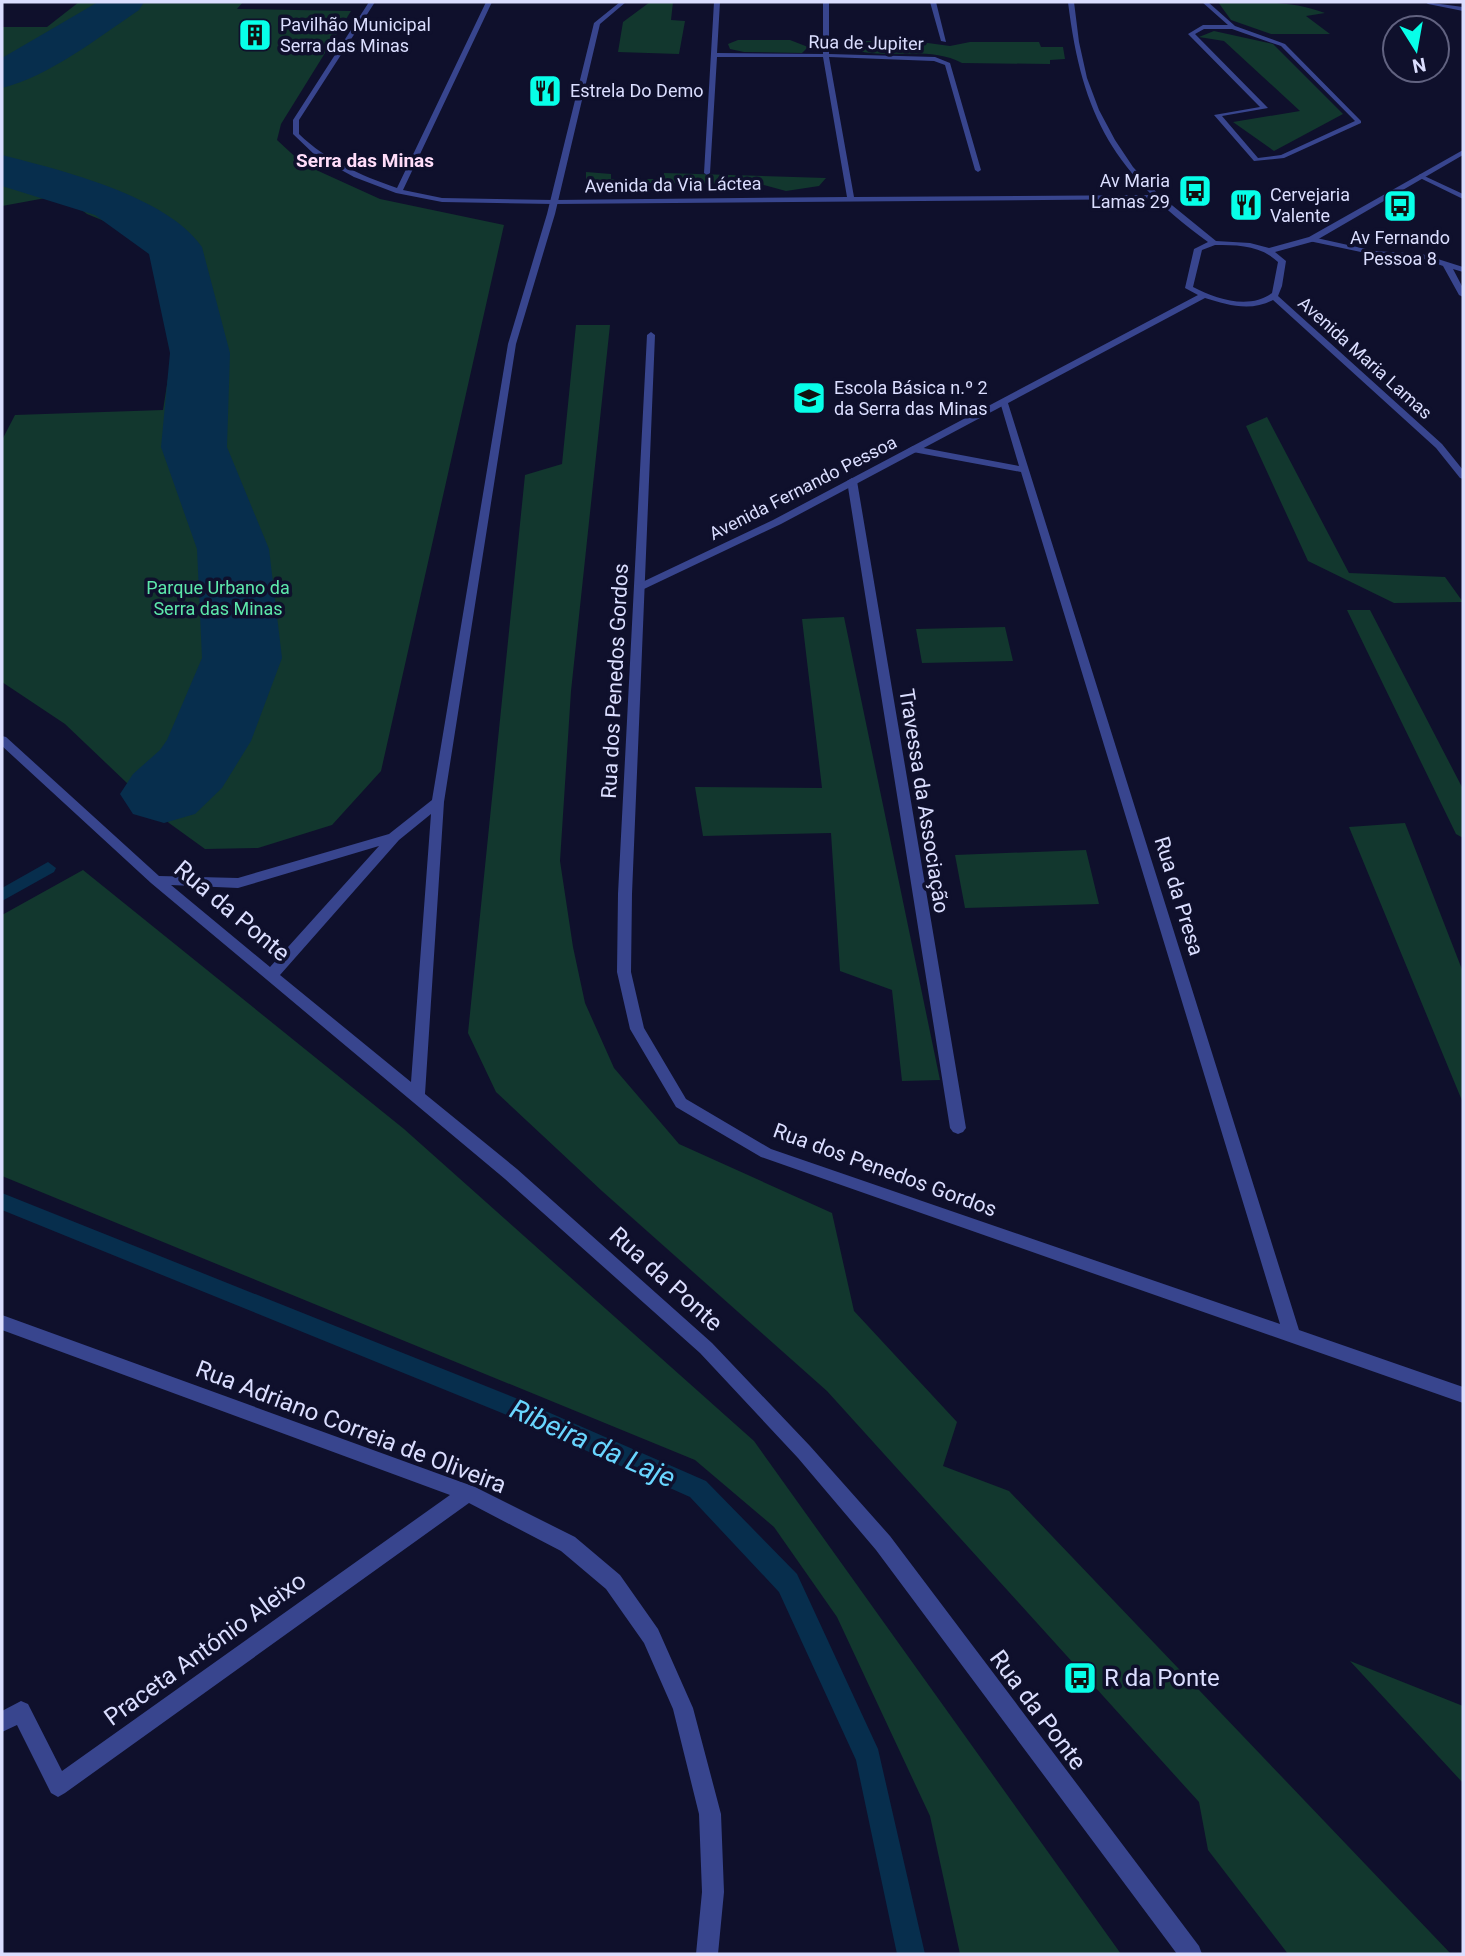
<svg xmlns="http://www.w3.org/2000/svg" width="1465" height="1956" viewBox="0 0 1465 1956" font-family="Roboto,sans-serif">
<rect width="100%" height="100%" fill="#0f102c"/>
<!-- green -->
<path fill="#12372e" d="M 79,2 L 243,2 L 237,9 L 351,11 L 281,124 L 277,140 L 303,164 L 380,199 L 504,225 L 381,771 L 332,825 L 258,848 L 205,849 L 169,823 L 65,724 L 2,682 L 2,440 L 15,415 L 163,410 L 178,315 L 158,243 L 87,214 L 62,195 L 2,206 L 2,27 L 47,27 Z
M 650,2 L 673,2 L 671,20 L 685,21 L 679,54 L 618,52 L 623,22 Z
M 1218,2 C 1254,2 1291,0 1325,13 L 1306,16 L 1330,34 L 1271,34 L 1231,20 Z
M 1214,31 L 1273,44 L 1343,114 L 1274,151 L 1233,122 L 1300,111 L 1224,41 L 1199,37 Z
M 738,40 L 790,40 L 808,47 L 802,53 L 744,52 L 730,49 L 728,44 Z
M 844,41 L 913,41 L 950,46 L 970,42 L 1039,42 L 1041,47 L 1063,47 L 1065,59 L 1050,60 L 1050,64 L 962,63 C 925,43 878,64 842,45 Z
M 586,172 L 611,174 L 611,179 L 663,179 L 664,173 L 826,178 L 819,186 L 786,191 L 760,184 L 649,183 C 627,194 610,193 586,185 Z
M 576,325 L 610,325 L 571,691 L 560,861 L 573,947 L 585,1003 L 614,1068 L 679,1144 L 832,1213 L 854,1311 L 957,1422 L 943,1466 L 1009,1491 L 1451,1954 L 1288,1954 L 1208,1850 L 1199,1802 L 827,1391 L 602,1191 L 496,1092 L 468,1033 L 525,475 L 562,464 Z
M 1267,417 L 1349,573 L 1445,577 L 1463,602 L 1394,603 L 1308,561 L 1246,426 Z
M 1347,610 L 1370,610 L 1463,789 L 1463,838 L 1456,834 Z
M 844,617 L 940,1080 L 902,1081 L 892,990 L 840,971 L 831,833 L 703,836 L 695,787 L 822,788 L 802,619 Z
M 1005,627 L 1013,661 L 922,663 L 916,629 Z
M 1405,823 L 1463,972 L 1463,1103 L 1349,827 Z
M 1086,850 L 1099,904 L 965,908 L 955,855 Z
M 83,870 L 404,1129 L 754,1441 L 1121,1954 L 960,1954 L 930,1816 L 837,1617 L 774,1527 L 695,1460 L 2,1176 L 2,915 Z
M 1350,1661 L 1463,1706 L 1463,1783 Z"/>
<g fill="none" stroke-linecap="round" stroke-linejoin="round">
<!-- stream -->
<path fill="#072e4d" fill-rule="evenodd" d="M 48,862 L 56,868 L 54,872 L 2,901 L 2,888 Z
M 2,1193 L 518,1399 L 706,1481 L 797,1574 L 878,1749 L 925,1954 L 897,1954 L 856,1760 L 779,1592 L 690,1497 L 502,1413 L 2,1210 Z"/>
<!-- river -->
<path fill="#072e4d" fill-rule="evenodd" d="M 98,2 L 144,2 L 139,10 C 99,37 48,77 2,88 L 2,58 Z
M 2,155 C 61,170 167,196 202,247 L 230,353 L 227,447 L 269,549 L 282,658 L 251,741 L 222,788 L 195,814 L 164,823 L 133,814 L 120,794 L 133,774 L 160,750 L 167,740 L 202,658 L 197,549 L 161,447 L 170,353 L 149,254 L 95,215 L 2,186 Z"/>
<!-- minor -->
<path fill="#38458e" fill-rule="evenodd" d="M 369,2 L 375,2 L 299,120 L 299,134 C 327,161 360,175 397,188 L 486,2 L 492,2 L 403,190 L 442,198 L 554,200 L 847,197 L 823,57 L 717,57 L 710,173 L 707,175 L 704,173 L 714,2 L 720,2 L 717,53 L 823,54 L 823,2 L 829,2 L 829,54 L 935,57 L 950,63 L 981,170 L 978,172 L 975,170 L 945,65 L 934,61 L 829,57 L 854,197 L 1158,195 L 1162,197 L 1158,199 L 554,204 L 442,202 L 396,193 L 354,177 L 316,156 L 293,134 L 293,120 Z
M 930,2 L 936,2 L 946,42 L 941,41 Z
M 1202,2 L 1208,2 L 1235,26 L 1285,44 L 1361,121 L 1361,123 L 1284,158 L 1254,161 L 1214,115 L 1260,107 L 1188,34 L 1203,25 L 1228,25 ZM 1204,29 L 1232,29 L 1281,46 L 1355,121 L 1281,155 L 1258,158 L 1222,116 L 1268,108 L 1195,34 Z
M 1420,174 L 1463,194 L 1463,199 L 1418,177 Z
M 1312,237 L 1375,251 L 1422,254 L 1463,267 L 1463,272 L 1453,269 L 1463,288 L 1463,297 L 1459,295 L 1443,266 L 1421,258 L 1375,255 L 1309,241 L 1309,237 Z
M 651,332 L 655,335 L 632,894 L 631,972 L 644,1028 L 686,1099 L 771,1149 L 1280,1324 L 1021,472 L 913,452 L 908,449 L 913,446 L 1019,466 L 1000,402 L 1007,400 L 1299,1330 L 1463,1387 L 1463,1403 L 761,1157 L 676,1107 L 630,1029 L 617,972 L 618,894 L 647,335 Z
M 852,478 L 857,481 L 966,1128 L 963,1132 L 958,1134 L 953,1132 L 950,1128 L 847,481 Z
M 2,1315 L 475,1487 L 575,1537 L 620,1575 L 658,1629 L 693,1708 L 721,1814 L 724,1892 L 718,1954 L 696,1954 L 702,1892 L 699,1814 L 673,1709 L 644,1643 L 606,1589 L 561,1551 L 469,1503 L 65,1793 L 58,1797 L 51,1793 L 17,1725 L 2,1732 L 2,1711 L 21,1701 L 28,1704 L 62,1771 L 450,1495 L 2,1330 Z"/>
<!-- tertiary -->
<path fill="#38458e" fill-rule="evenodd" d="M 620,2 L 626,2 L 600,24 L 555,214 L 516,344 L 444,802 L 425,1094 L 517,1169 L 712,1343 L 810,1446 L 890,1536 L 1199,1946 L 1202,1954 L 1177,1954 L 876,1550 L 798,1458 L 700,1353 L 505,1179 L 151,883 L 2,746 L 2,736 L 6,737 L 159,876 L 238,878 L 389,834 L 432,800 L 508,344 L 547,214 L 594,23 ZM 431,814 L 411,1082 L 280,975 L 399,840 ZM 379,846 L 270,967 L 171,885 L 238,888 Z
M 1068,2 L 1074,2 L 1079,42 L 1087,78 L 1099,110 L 1115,140 L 1133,167 L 1157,193 L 1216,241 L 1250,243 L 1269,248 L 1309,237 L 1463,150 L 1463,155 L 1315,241 L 1275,252 L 1286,261 L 1282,286 L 1278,296 L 1442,444 L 1463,470 L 1463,479 L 1460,478 L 1436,448 L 1273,300 C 1251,312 1227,305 1205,298 L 781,524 L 644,589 L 636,589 L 636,585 L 773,520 L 1198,295 L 1185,288 L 1194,249 L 1208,242 C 1115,173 1082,118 1068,2 ZM 1215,245 C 1238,245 1260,245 1278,262 L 1272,293 C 1249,310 1216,299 1193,287 L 1202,250 Z
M 1425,2 L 1463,7 L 1463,11 L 1428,4 Z"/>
</g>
<!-- icons -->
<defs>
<symbol id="building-square" viewBox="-11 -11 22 22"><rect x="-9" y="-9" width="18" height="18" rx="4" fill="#07ffe8" stroke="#0f102c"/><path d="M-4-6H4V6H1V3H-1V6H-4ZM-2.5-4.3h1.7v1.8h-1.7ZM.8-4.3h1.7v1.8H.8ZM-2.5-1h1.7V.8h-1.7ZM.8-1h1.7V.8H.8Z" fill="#111"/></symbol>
<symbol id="restaurant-square" viewBox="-11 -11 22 22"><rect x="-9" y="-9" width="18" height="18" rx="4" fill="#07ffe8" stroke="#0f102c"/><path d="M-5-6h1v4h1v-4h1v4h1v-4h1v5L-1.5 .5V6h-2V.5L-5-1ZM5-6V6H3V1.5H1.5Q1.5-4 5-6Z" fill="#111"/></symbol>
<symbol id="bus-square" viewBox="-11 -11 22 22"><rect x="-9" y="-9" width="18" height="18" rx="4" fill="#07ffe8" stroke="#0f102c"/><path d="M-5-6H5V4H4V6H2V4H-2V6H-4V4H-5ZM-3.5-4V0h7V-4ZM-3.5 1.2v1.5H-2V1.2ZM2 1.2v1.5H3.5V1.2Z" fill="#111"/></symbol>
<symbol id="school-square" viewBox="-11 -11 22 22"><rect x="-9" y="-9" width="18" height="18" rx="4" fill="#07ffe8" stroke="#0f102c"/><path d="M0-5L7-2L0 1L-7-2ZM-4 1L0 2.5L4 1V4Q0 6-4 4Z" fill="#111"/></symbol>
</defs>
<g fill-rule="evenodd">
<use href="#building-square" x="236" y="16" width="38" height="38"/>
<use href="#restaurant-square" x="526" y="72" width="38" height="38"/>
<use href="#bus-square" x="1176" y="172" width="38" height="38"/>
<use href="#restaurant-square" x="1227" y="186" width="38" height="38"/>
<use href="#bus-square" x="1381" y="187" width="38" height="38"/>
<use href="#school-square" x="790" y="379" width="38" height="38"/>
<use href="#bus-square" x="1061" y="1659" width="38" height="38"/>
</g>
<g text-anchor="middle" stroke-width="7" stroke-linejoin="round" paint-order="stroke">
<!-- far-poi labels -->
<g font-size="18" fill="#dbdeff" stroke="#0f102c" text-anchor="start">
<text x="280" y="31">Pavilhão Municipal<tspan x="280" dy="21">Serra das Minas</tspan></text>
<text x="570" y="97">Estrela Do Demo</text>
<text x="1170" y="187" text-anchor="end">Av Maria<tspan x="1170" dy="21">Lamas 29</tspan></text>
<text x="1270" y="201">Cervejaria<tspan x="1270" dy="21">Valente</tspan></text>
<text x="1400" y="244" text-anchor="middle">Av Fernando<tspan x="1400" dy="21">Pessoa 8</tspan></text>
<text x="834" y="394">Escola Básica n.º 2<tspan x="834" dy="21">da Serra das Minas</tspan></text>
</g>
<!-- far-street labels -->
<g font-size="18" fill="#dbdeff" stroke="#0f102c">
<text transform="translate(866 43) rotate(1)" y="6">Rua de Jupiter</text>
<text transform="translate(673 185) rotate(-1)" y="6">Avenida da Via Láctea</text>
<text transform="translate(1365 358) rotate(42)" y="6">Avenida Maria Lamas</text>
<text transform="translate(803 488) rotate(-27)" y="6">Avenida Fernando Pessoa</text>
</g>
<!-- far-park labels -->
<g font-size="18" fill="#5de8ab" stroke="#0f102c">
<text x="218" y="594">Parque Urbano da<tspan x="218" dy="21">Serra das Minas</tspan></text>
</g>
<!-- far-neighbourhood labels -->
<g font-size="19" font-weight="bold" fill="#ffddf9" stroke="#0f102c">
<text x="365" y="167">Serra das Minas</text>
</g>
<!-- street labels -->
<g font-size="21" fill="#dbdeff" stroke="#0f102c">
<text transform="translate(615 681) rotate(-87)" y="7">Rua dos Penedos Gordos</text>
<text transform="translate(924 801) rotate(81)" y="7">Travessa da Associação</text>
<text transform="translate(1179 896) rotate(73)" y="7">Rua da Presa</text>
<text transform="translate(885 1170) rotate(20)" y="7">Rua dos Penedos Gordos</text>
</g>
<!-- near-street labels -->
<g font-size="24" fill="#dbdeff" stroke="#0f102c">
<text transform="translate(232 911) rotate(40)" y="8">Rua da Ponte</text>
<text transform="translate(666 1279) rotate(42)" y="8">Rua da Ponte</text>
<text transform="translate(351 1427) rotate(21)" y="8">Rua Adriano Correia de Oliveira</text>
<text transform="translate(205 1649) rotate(-36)" y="8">Praceta António Aleixo</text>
<text transform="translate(1038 1710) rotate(53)" y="8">Rua da Ponte</text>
</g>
<!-- near-poi labels -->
<g font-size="24" fill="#dbdeff" stroke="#0f102c" text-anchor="start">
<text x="1104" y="1686">R da Ponte</text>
</g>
<!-- near-water labels -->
<g font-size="28" font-style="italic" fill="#69d6ff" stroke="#0f102c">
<text transform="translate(593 1443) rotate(24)" y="10">Ribeira da Laje</text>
</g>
</g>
<!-- border -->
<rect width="1465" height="1956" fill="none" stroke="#dbdeff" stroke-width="7"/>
<!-- north arrow -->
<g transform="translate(1416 49) rotate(169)"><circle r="33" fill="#0f102c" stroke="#616280" stroke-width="2"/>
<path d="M0-5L12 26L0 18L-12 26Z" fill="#07ffe8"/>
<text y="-10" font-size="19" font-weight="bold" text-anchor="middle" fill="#dbdeff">N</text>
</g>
</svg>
